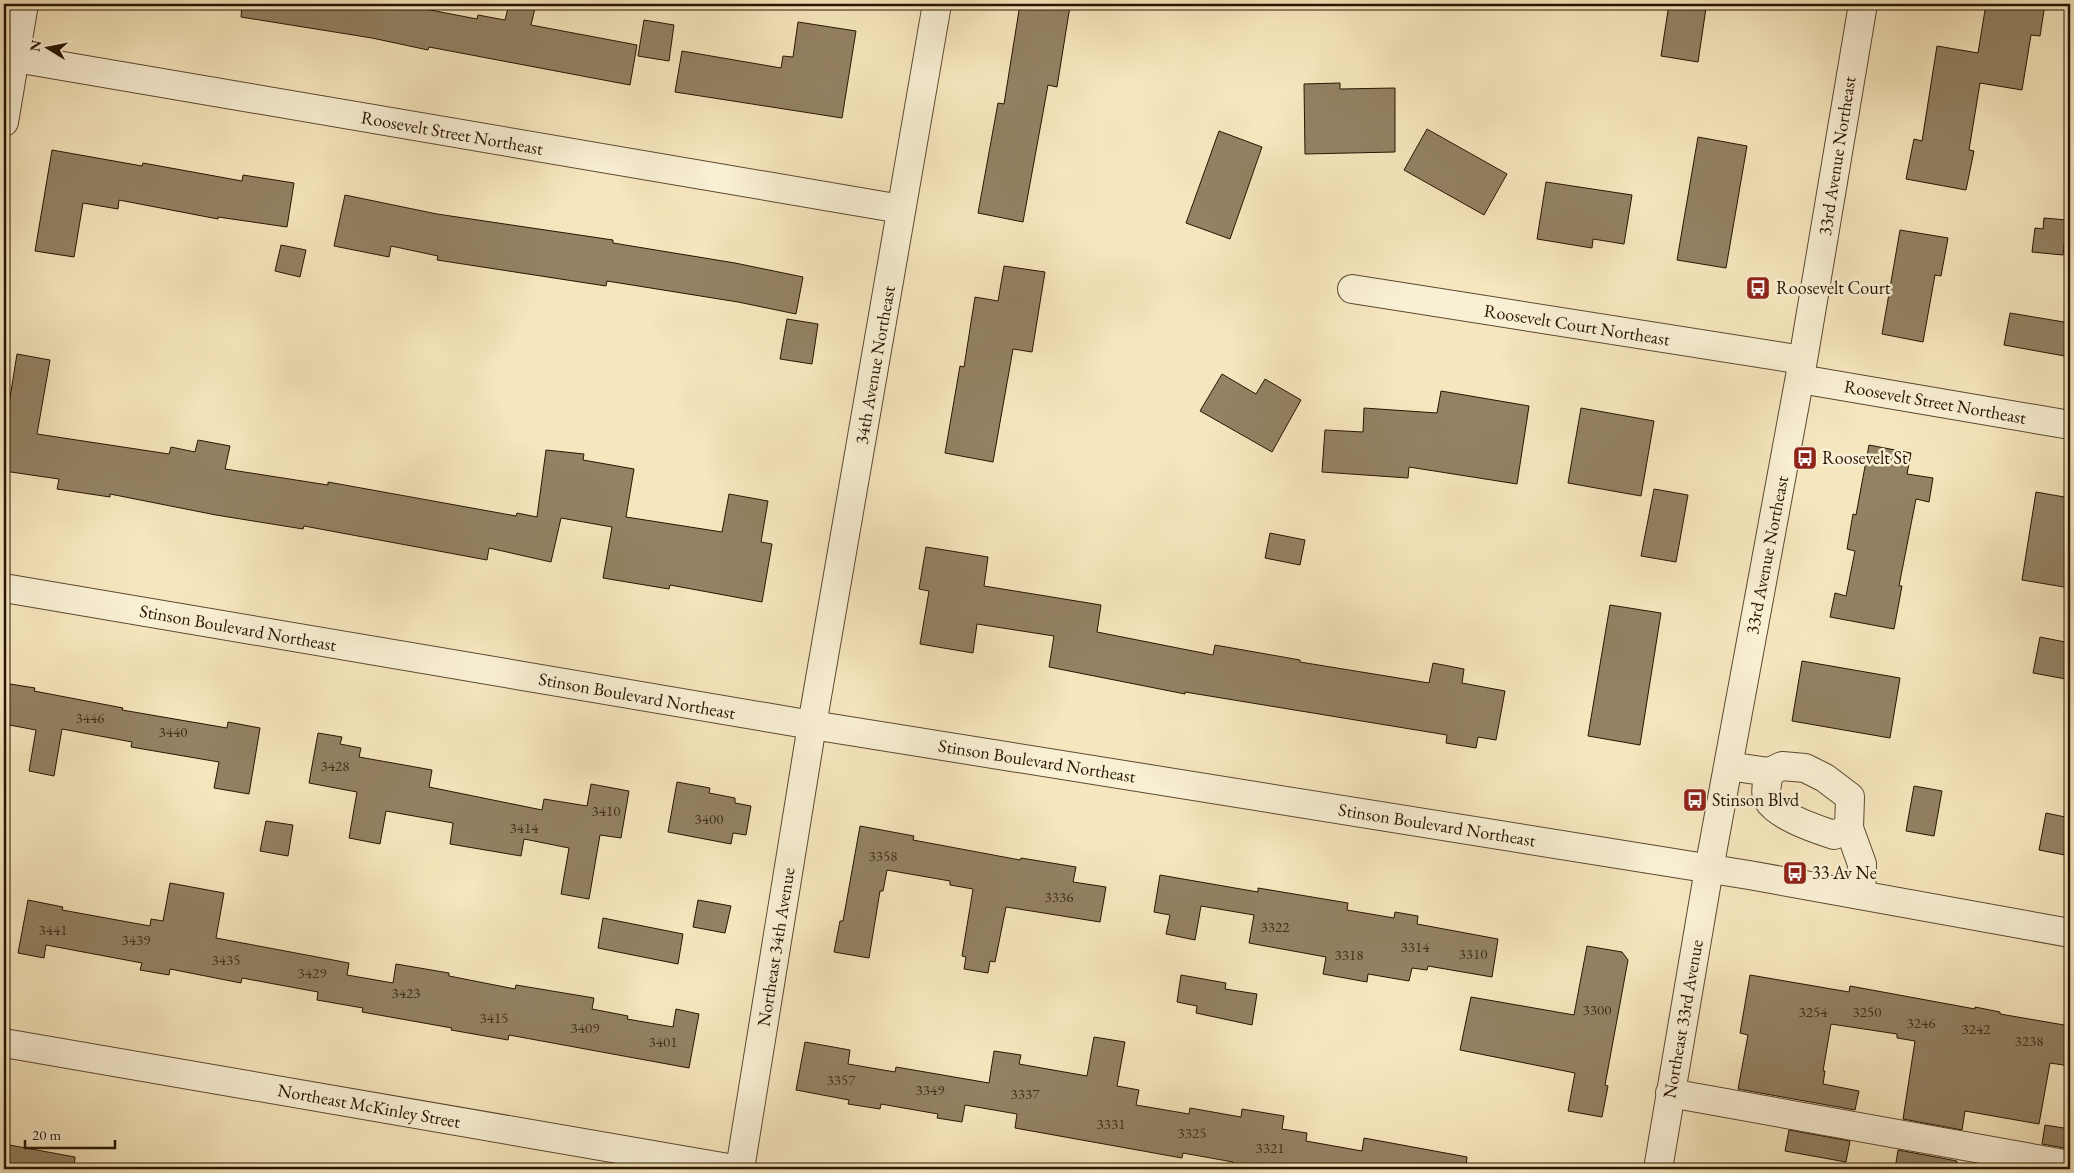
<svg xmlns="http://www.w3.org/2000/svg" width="2074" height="1173" viewBox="0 0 2074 1173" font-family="'EB Garamond',serif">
<rect width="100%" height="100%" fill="#f6e6bd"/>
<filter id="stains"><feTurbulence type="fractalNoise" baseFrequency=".004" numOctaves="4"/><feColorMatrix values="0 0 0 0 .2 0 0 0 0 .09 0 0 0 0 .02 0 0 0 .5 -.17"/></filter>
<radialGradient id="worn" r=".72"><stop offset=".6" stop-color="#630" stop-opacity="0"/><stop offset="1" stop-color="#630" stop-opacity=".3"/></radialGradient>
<!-- building -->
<path fill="#938263" stroke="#271501" d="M 242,4 L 399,4 L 477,19 L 478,15 L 505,20 L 509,4 L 536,4 L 531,25 L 637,45 L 630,85 L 429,47 L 428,50 L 372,38 L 241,17 Z
M 1020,4 L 1056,4 L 1070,6 L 1057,87 L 1048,85 L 1023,222 L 978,213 L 998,103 L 1004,104 Z
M 1669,4 L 1706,8 L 1698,62 L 1661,56 Z
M 1986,4 L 2045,4 L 2040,36 L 2031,35 L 2022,90 L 1980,83 L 1969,150 L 1974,151 L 1966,190 L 1906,179 L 1914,139 L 1922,141 L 1937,46 L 1978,53 Z
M 644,20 L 674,25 L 669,61 L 638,56 Z
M 798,22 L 856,31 L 842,118 L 675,92 L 682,51 L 781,68 L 783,56 L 793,57 Z
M 1340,83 L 1340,89 L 1395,88 L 1395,152 L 1305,154 L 1304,84 Z
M 1427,129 L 1507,174 L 1484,215 L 1404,170 Z
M 1219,131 L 1262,147 L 1230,239 L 1186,223 Z
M 1698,137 L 1747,146 L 1726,268 L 1677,260 Z
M 52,150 L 142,166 L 143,163 L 242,181 L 243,175 L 294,183 L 287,227 L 218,217 L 218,219 L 119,200 L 118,209 L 83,203 L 74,257 L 35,251 Z
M 1546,182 L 1632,195 L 1624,244 L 1593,239 L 1592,248 L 1537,239 Z
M 345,195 L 437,214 L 613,240 L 613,243 L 735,263 L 803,277 L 796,314 L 738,302 L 607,281 L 606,286 L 437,260 L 438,256 L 391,246 L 389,257 L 334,246 Z
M 2044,218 L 2067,220 L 2063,255 L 2032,252 L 2035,228 L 2043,229 Z
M 1900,230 L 1948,238 L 1941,276 L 1935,275 L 1923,342 L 1882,334 Z
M 281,245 L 306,250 L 300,277 L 275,271 Z
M 1004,266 L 1045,272 L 1032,352 L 1013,349 L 993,462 L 945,453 L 960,366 L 964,367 L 975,297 L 998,301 Z
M 2010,313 L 2070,323 L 2070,357 L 2004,345 Z
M 787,319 L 818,324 L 812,364 L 780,359 Z
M 17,354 L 50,360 L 37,434 L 169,454 L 171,447 L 195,452 L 198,440 L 230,446 L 225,469 L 328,485 L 328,482 L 516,516 L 517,513 L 537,517 L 546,450 L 584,454 L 583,460 L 634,469 L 626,517 L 722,532 L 729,494 L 768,501 L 761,542 L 772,544 L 762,602 L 670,585 L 669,589 L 603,578 L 612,527 L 561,518 L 551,562 L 489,548 L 487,560 L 304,526 L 303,529 L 216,515 L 110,494 L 110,497 L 57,489 L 59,479 L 4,471 L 4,435 Z
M 1222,374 L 1256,394 L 1265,379 L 1301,400 L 1272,452 L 1200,411 Z
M 1441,391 L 1529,406 L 1517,484 L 1409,467 L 1408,478 L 1322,472 L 1325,430 L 1363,432 L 1364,408 L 1437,413 Z
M 1581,408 L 1654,421 L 1641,496 L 1568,483 Z
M 1869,445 L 1911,453 L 1907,474 L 1933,478 L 1929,502 L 1916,499 L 1899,586 L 1902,586 L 1894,629 L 1830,617 L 1835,593 L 1846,596 L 1855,551 L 1847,549 L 1853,514 L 1856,515 Z
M 1654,489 L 1688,495 L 1676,562 L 1641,556 Z
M 2036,492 L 2070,498 L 2070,588 L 2022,580 Z
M 1270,533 L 1305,540 L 1300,565 L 1265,558 Z
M 926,547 L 988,557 L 984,586 L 1101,605 L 1097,632 L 1213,655 L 1215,645 L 1300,660 L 1300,662 L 1429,683 L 1433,663 L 1464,669 L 1462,683 L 1505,691 L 1496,740 L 1478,737 L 1476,748 L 1446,743 L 1447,735 L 1185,692 L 1185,694 L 1049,667 L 1054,636 L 977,624 L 973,653 L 920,644 L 929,591 L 919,589 Z
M 1610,605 L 1661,613 L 1640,745 L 1588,736 Z
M 2040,637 L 2070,643 L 2070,658 L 2066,679 L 2033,673 Z
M 1802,661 L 1900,678 L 1890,738 L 1792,721 Z
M 4,683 L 35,688 L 34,691 L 123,708 L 122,710 L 227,728 L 228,722 L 260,728 L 249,794 L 214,788 L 219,762 L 131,747 L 132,742 L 62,729 L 54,776 L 29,771 L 36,730 L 4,724 Z
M 318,733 L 342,737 L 340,744 L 361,748 L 359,757 L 432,770 L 429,787 L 542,810 L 544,799 L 587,806 L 591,784 L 629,791 L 621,838 L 600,835 L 589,899 L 561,894 L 569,848 L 524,839 L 521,856 L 450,844 L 453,823 L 386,811 L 380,844 L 349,838 L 357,792 L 309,783 Z
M 677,782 L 710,788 L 709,793 L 735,798 L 735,803 L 751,806 L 746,835 L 733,833 L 731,844 L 668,832 Z
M 1914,786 L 1942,791 L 1934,836 L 1906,831 Z
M 2046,813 L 2070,818 L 2070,856 L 2039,850 Z
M 266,821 L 293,825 L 288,856 L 260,851 Z
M 860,826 L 914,836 L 913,840 L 1020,860 L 1021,858 L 1076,867 L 1073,882 L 1106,887 L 1100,922 L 1006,907 L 995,962 L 990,961 L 988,973 L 964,969 L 966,957 L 962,956 L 973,889 L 950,885 L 950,881 L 887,870 L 883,891 L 880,891 L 869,958 L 834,952 L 840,921 L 843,921 Z
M 1160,875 L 1258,892 L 1258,888 L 1348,903 L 1347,910 L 1394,918 L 1395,912 L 1418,916 L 1417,924 L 1498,939 L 1492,977 L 1428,966 L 1427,970 L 1412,968 L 1409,981 L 1368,974 L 1367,982 L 1323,974 L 1326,957 L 1249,943 L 1254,915 L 1201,906 L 1195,940 L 1166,934 L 1170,915 L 1154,912 Z
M 170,883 L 224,893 L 216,938 L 349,963 L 347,975 L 393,983 L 396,964 L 449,973 L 449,976 L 515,989 L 516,985 L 594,998 L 592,1009 L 628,1016 L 627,1019 L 673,1027 L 676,1009 L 699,1014 L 689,1068 L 509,1035 L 508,1040 L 451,1030 L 452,1028 L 362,1012 L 363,1008 L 317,1000 L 318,992 L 242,978 L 241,983 L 170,969 L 169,975 L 140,970 L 142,963 L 46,945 L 44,958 L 18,953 L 28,900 L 63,907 L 62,910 L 150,926 L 151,919 L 163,921 Z
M 698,900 L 731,906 L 725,933 L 693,927 Z
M 603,918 L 683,934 L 678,964 L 598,948 Z
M 1587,946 L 1622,952 L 1628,960 L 1605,1085 L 1608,1086 L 1602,1117 L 1568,1111 L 1575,1073 L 1460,1050 L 1471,997 L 1574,1015 Z
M 1181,975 L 1226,983 L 1225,989 L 1257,994 L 1252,1025 L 1196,1013 L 1197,1006 L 1177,1002 Z
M 1750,975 L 1849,992 L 1850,986 L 1975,1009 L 1975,1007 L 2000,1012 L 2000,1014 L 2070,1026 L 2070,1066 L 2050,1063 L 2039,1124 L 1965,1111 L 1962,1130 L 1903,1119 L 1915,1041 L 1897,1038 L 1897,1034 L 1831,1024 L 1823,1071 L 1825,1071 L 1823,1084 L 1859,1091 L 1855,1110 L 1738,1089 L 1748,1035 L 1740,1033 Z
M 1094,1037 L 1125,1042 L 1117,1086 L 1139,1090 L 1136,1105 L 1189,1114 L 1190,1108 L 1241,1117 L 1242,1109 L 1284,1116 L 1282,1129 L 1307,1133 L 1306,1141 L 1362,1151 L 1364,1138 L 1467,1157 L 1466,1169 L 1289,1169 L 1263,1165 L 1262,1169 L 1258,1169 L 1232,1165 L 1233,1162 L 1183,1153 L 1182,1158 L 1015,1128 L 1017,1114 L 965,1105 L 962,1122 L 937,1118 L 938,1114 L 881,1104 L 880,1109 L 848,1104 L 849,1100 L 796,1090 L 805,1042 L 850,1050 L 848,1064 L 895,1072 L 896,1067 L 989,1083 L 994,1051 L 1021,1055 L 1019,1064 L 1087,1076 Z
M 2045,1125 L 2070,1129 L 2070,1149 L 2042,1144 Z
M 1789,1130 L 1850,1141 L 1846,1162 L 1785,1151 Z
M 4,1144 L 75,1157 L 74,1169 L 4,1169 Z
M 1898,1150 L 1957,1161 L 1956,1169 L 1895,1169 Z"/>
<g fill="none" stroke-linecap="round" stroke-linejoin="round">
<defs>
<path id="minor" d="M 4,56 L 901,209
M 4,122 L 24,4
M 1352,289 L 1803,360
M 1800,379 L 2070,425
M 4,588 L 812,725 L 1749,875 L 2070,933
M 1728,766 L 1769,772 L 1782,766 L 1805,768 L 1825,778 L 1850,797 L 1849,828 L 1862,864 L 1861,895
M 1769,772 C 1768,781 1764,792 1768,800 C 1777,816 1816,829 1834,835 L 1849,828
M 4,1043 L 734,1169
M 1670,1093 L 2070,1165
M 740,1169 L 812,725 L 937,4
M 1658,1169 L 1709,869 L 1803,360 L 1863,4"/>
</defs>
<!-- minor casing -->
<use href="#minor" stroke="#5b4930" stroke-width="30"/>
<!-- minor -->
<use href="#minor" stroke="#f9efd4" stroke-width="28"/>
</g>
<!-- icons -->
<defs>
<symbol id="bus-square" viewBox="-11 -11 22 22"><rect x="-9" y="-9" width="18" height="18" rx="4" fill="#8f2418" stroke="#f9efd4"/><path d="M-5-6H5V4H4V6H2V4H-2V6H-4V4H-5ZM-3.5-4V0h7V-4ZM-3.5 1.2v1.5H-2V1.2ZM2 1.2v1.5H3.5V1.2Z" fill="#fff"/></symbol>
</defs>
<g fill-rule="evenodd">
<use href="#bus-square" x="1744" y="274" width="28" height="28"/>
<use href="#bus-square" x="1791" y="444" width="28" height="28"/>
<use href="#bus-square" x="1681" y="786" width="28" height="28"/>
<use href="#bus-square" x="1781" y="859" width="28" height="28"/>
</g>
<g text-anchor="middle" stroke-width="5" stroke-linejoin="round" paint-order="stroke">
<!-- number labels -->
<g font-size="15" fill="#42301a">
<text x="90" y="723">3446</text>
<text x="173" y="737">3440</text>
<text x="335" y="771">3428</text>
<text x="606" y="816">3410</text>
<text x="709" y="824">3400</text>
<text x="524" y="833">3414</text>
<text x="883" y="861">3358</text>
<text x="1059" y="902">3336</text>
<text x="1275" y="932">3322</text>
<text x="53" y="935">3441</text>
<text x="136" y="945">3439</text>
<text x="1415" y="952">3314</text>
<text x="1473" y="959">3310</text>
<text x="1349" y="960">3318</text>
<text x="226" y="965">3435</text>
<text x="312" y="978">3429</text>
<text x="406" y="998">3423</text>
<text x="1597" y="1015">3300</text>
<text x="1813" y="1017">3254</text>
<text x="1867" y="1017">3250</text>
<text x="494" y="1023">3415</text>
<text x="1921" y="1028">3246</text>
<text x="585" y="1033">3409</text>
<text x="1976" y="1034">3242</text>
<text x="2029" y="1046">3238</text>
<text x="663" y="1047">3401</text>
<text x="841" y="1085">3357</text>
<text x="930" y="1095">3349</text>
<text x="1025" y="1099">3337</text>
<text x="1111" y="1129">3331</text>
<text x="1192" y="1138">3325</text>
<text x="1270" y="1153">3321</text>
</g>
<!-- street labels -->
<g font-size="18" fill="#271501" stroke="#f9efd4">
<text transform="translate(452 133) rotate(10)" y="6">Roosevelt Street Northeast</text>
<text transform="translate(1837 156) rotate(-81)" y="6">33rd Avenue Northeast</text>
<text transform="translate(1577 325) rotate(9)" y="6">Roosevelt Court Northeast</text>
<text transform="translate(875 365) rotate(-80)" y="6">34th Avenue Northeast</text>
<text transform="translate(1935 402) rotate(10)" y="6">Roosevelt Street Northeast</text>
<text transform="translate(1767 555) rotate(-79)" y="6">33rd Avenue Northeast</text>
<text transform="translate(238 628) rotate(10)" y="6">Stinson Boulevard Northeast</text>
<text transform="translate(637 696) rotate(10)" y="6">Stinson Boulevard Northeast</text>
<text transform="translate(1037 761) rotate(9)" y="6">Stinson Boulevard Northeast</text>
<text transform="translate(1437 825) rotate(9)" y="6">Stinson Boulevard Northeast</text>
<text transform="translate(776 947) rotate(-81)" y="6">Northeast 34th Avenue</text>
<text transform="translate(1683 1019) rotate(-80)" y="6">Northeast 33rd Avenue</text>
<text transform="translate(369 1106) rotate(10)" y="6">Northeast McKinley Street</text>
</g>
<!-- poi labels -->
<g font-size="18" fill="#271501" stroke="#f9efd4" text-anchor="start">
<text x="1776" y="294">Roosevelt Court</text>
<text x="1822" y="464">Roosevelt St</text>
<text x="1712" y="806">Stinson Blvd</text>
<text x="1812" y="879">33 Av Ne</text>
</g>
</g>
<!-- margin -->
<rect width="2074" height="1173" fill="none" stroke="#f6e6bd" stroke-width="20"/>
<rect x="5" y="5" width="2064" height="1163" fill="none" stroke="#271501" stroke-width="2.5"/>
<rect x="10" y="10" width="2054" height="1153" fill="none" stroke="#271501"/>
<!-- north arrow -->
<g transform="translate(48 48) rotate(280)" stroke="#f9efd4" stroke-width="4" paint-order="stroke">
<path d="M0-4L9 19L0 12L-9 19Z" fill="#271501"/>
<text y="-8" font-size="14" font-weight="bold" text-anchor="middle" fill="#271501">N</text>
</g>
<!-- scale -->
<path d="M25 1140v8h90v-8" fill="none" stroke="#271501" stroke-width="2.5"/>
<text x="32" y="1140" font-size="15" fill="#271501" stroke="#f9efd4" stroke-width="4" paint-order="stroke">20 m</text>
<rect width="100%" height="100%" filter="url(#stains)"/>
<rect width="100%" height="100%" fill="url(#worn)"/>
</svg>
